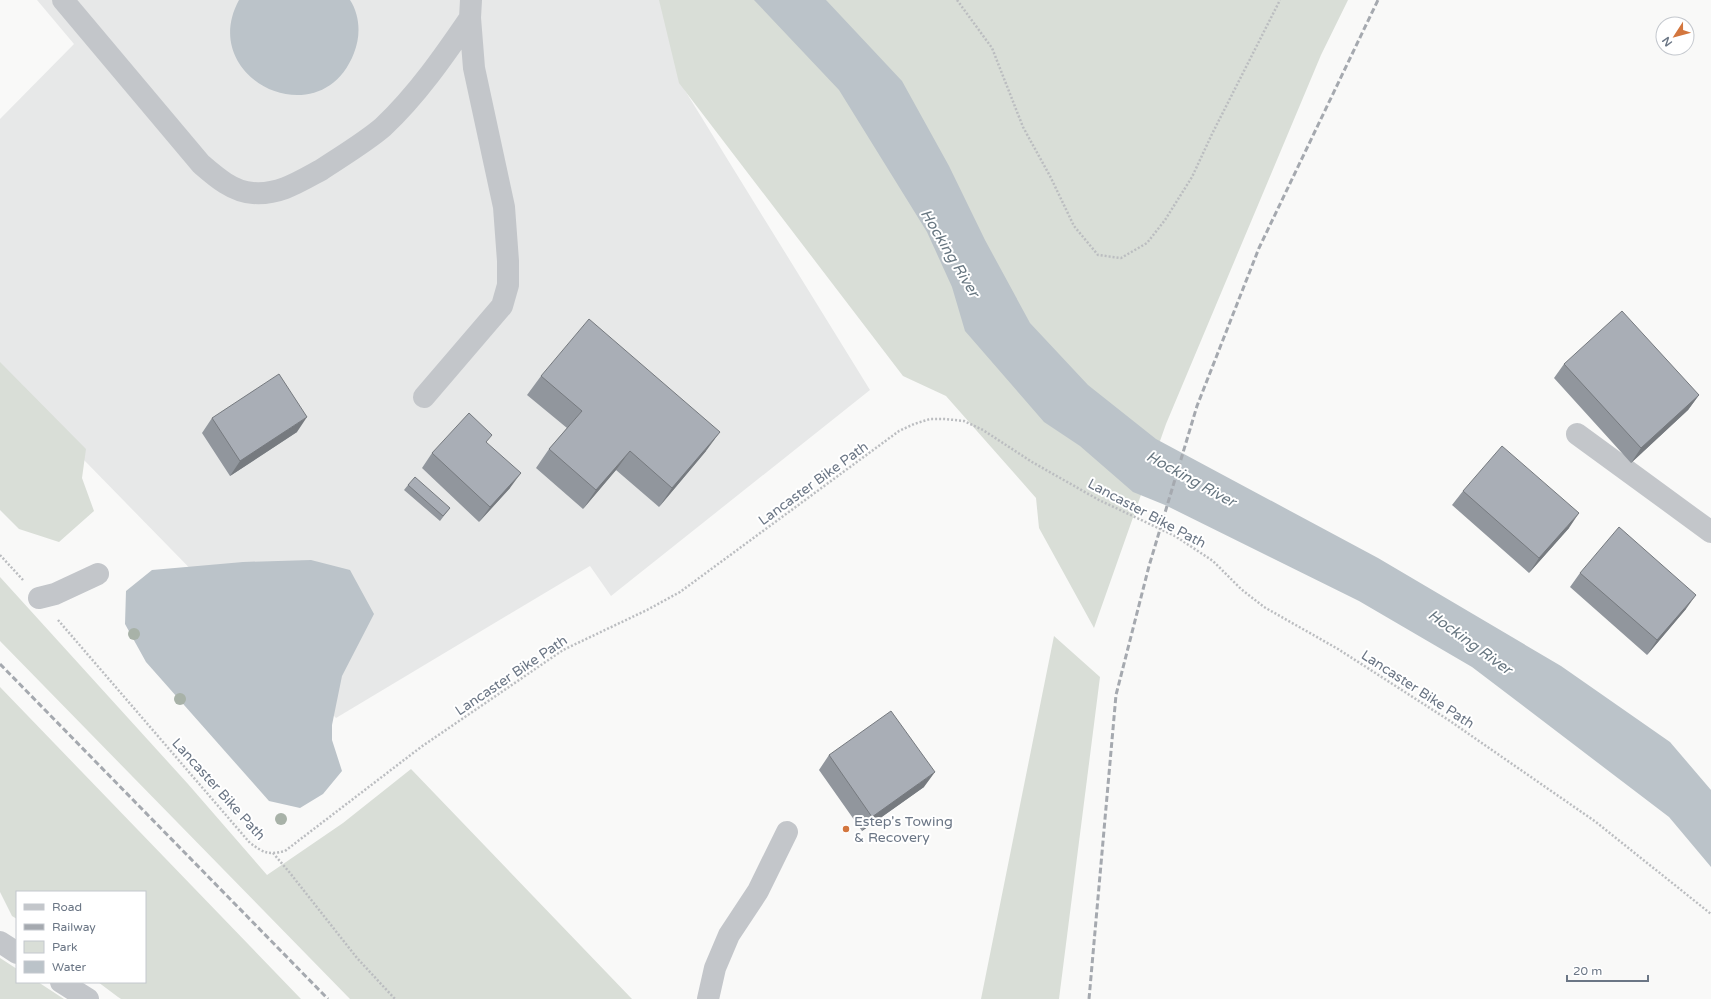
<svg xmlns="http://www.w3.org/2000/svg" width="1711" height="999" viewBox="0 0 1711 999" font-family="'Varela Round',sans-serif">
<rect width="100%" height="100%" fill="#f9f9f8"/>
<!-- built -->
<path fill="#e7e8e8" d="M 37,0 L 661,0 L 681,84 L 870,390 L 611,596 L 590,566 L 336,718 L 0,374 L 0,119 L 74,44 Z"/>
<!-- green -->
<path fill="#d9ded7" d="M 659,0 L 1348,0 L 1321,55 L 1166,424 L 1094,628 L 1039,528 L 1036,498 L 946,396 L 903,376 L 679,83 Z
M 0,362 L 86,449 L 82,478 L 94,511 L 59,542 L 19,529 L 0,510 Z
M 0,577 L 188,784 L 267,875 L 343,823 L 411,769 L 632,999 L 350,999 L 0,641 Z
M 1054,636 L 1100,677 L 1059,999 L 981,999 Z
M 0,687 L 301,999 L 121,999 L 118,997 L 98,982 L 145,982 L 145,892 L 17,892 L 17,919 L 12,916 L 0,892 Z
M 0,958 L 17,969 L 17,982 L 38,982 L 64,999 L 0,999 Z"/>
<!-- water -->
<path fill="#bbc3c9" d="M 239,0 L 350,0 C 360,15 361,36 354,53 C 321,139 196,79 239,0 Z
M 754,0 L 826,0 L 902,81 L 949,166 L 985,240 L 1030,323 L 1088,385 L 1156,439 L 1378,558 L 1561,666 L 1670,742 L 1711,790 L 1711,867 L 1669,817 L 1472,667 L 1359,601 L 1165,505 L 1133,492 L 1080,446 L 1044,422 L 965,331 L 952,287 L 927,232 L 839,90 Z
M 311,560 L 350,570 L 374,614 L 342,676 L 332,725 L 332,740 L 342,771 L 323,794 L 300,808 L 269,801 L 146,662 L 125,624 L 126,591 L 152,570 L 243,562 Z"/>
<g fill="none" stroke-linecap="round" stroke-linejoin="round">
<!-- path -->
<path stroke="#bbbdc0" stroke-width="2.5" stroke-dasharray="2 2" stroke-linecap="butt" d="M 957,0 L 992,48 L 1023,127 L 1050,176 L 1074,226 L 1098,255 L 1121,258 L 1147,243 L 1165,220 L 1192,177 L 1212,134 L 1280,0
M 0,555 L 23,580
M 58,620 L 250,843 C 264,853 268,855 285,851 L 421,747 L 563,650 L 647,610 L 680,592 L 899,431 L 914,424 L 930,419 L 945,419 L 964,421 L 983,430 L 1032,462 L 1099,500 L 1175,536 L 1213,561 L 1241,589 L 1264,607 L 1338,649 L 1450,721 L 1596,822 L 1711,914
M 273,853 L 290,873 L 357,958 L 395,999"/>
<!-- minor -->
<path stroke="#c3c6ca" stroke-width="22" d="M 63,0 L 201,164 C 216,177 233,192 253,193 C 279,195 299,182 321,170 C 339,158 367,141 383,127 C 417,95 444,56 470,18
M 424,397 L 502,306 L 508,285 L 508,261 L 504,207 L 474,68 L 470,18 L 471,0
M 1577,434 L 1711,532
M 39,598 L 55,594 L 98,574
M 0,942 L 17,953
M 61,982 L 88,999
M 708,999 L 715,968 L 729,935 L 758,891 L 787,832"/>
<!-- rail -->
<path stroke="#a5a9af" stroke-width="3" stroke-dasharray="6 3" stroke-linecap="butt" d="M 0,664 L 328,999
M 1089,999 L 1116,695 L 1149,566 L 1197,406 L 1259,248 L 1378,0"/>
</g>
<!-- trees -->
<g fill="#a8b2a8">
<circle cx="134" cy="634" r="6"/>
<circle cx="180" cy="699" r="6"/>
<circle cx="281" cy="819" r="6"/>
</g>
<!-- wall -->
<path fill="#91969d" d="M 1564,364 L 1699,395 L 1688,410 L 1631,463 L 1554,378 Z
M 541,376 L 706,451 L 659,507 L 616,470 L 583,509 L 536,468 L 549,449 L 567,428 L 527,395 Z
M 212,418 L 297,432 L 230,476 L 202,433 Z
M 487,443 L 510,488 L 479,522 L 422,468 L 432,453 Z
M 408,485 L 450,508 L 440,521 L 404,490 Z
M 1463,491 L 1569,528 L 1529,573 L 1452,505 Z
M 1580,573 L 1686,609 L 1647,655 L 1570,587 Z
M 829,755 L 924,787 L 862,831 L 819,770 Z"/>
<!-- shaded-wall -->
<path fill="#767a7f" d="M 1699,395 L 1688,410 L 1631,463 L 1641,448 Z
M 307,417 L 297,432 L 230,476 L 240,461 Z
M 720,432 L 706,451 L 659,507 L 672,488 Z
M 630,451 L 616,470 L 583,509 L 596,490 Z
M 521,473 L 510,488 L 479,522 L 490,507 Z
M 1579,513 L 1569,528 L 1529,573 L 1539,558 Z
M 1696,595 L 1686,609 L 1647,655 L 1657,640 Z
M 935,772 L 924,787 L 862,831 L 872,817 Z"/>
<!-- building -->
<path fill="#a9aeb6" stroke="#767a7f" d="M 1622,311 L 1699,395 L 1641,448 L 1564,364 Z
M 589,319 L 720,432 L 672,488 L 630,451 L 596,490 L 549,449 L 582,411 L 541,376 Z
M 279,374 L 307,417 L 240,461 L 212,418 Z
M 469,413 L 492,435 L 486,442 L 521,473 L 490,507 L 432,453 Z
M 1502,446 L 1579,513 L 1539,558 L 1463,491 Z
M 415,477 L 450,508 L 443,516 L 408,485 Z
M 1619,527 L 1696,595 L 1657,640 L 1580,573 Z
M 891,711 L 935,772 L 872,817 L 829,755 Z"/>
<!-- markers -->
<circle fill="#d3763e" stroke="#fff" stroke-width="1.5" cx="846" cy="829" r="4"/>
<g text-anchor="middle" stroke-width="4" stroke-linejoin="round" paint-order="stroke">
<!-- street labels -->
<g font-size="14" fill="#6b7685" stroke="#fff">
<text transform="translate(813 483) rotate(-36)" y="5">Lancaster Bike Path</text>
<text transform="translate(1147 513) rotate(28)" y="5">Lancaster Bike Path</text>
<text transform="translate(511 675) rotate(-34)" y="5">Lancaster Bike Path</text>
<text transform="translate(1418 689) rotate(33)" y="5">Lancaster Bike Path</text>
<text transform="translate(219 789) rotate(48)" y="5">Lancaster Bike Path</text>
</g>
<!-- poi labels -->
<g font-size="14" fill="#6b7685" stroke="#fff" text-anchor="start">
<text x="854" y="826">Estep's Towing<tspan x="854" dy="16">&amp; Recovery</tspan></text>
</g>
<!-- water labels -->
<g font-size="15" font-style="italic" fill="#677680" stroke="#fff">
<text transform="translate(950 253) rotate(59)" y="5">Hocking River</text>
<text transform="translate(1191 479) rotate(29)" y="5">Hocking River</text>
<text transform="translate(1470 642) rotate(36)" y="5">Hocking River</text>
</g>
</g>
<!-- legend -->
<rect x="16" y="891" width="130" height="92" fill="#ffffff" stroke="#c4c8ce"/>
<rect x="24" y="904" width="20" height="6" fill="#c3c6ca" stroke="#c4c8ce"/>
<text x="52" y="911" font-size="12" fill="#6b7685">Road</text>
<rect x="24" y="924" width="20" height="6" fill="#a5a9af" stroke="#c4c8ce"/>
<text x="52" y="931" font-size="12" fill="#6b7685">Railway</text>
<rect x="24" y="941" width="20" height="12" fill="#d9ded7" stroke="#c4c8ce"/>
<text x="52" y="951" font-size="12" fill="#6b7685">Park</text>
<rect x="24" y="961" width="20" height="12" fill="#bbc3c9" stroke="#c4c8ce"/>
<text x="52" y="971" font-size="12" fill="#6b7685">Water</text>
<!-- north arrow -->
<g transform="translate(1675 36) rotate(234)"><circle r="19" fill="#ffffff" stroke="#c4c8ce"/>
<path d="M0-3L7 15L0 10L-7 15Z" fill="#d3763e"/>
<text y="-6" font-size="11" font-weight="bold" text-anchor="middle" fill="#6b7685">N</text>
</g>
<!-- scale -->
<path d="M1567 975v6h81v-6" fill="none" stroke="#6b7685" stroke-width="2"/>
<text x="1573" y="975" font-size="12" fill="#6b7685" stroke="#ffffff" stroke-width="3" paint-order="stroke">20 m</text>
</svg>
